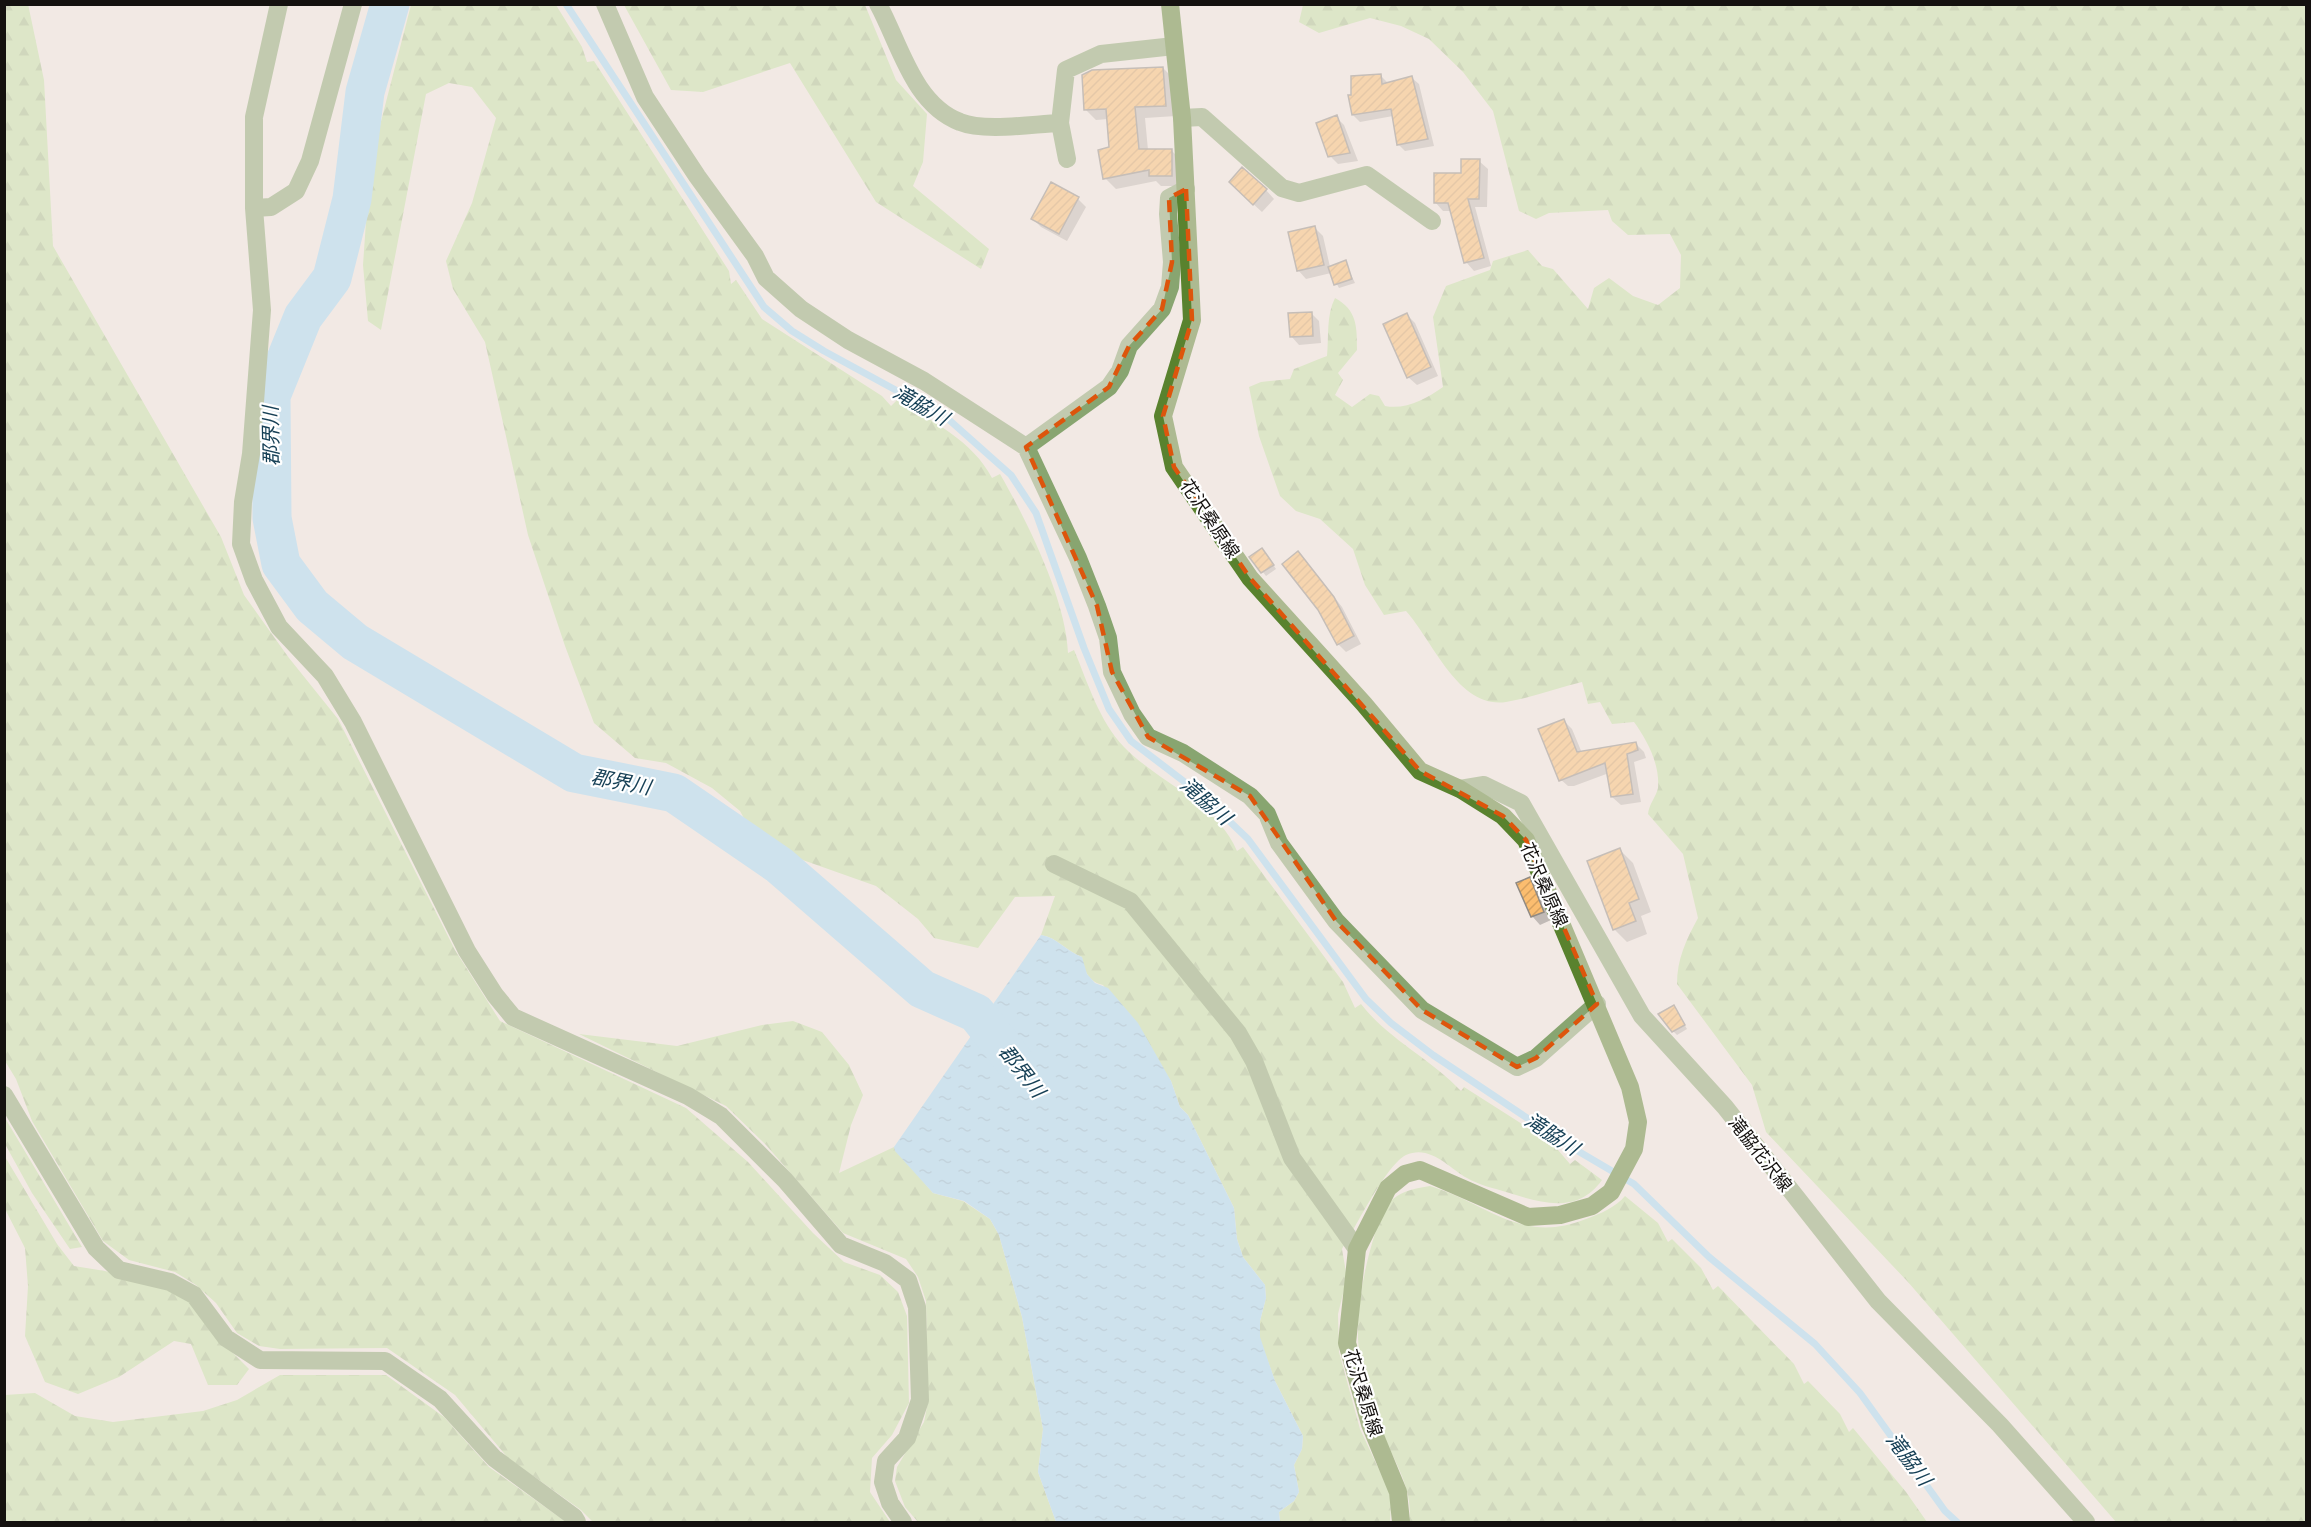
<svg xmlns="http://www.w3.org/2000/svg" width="2311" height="1527" viewBox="0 0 2311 1527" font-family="Figtree,'Noto Sans JP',sans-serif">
<defs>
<pattern id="forest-firs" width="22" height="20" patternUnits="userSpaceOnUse" patternTransform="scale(1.5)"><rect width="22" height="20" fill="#c3e3a6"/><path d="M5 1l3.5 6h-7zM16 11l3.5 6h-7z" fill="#a7c28e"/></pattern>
<pattern id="water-ripples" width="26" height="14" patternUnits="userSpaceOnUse" patternTransform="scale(1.5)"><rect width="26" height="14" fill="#a2d9f9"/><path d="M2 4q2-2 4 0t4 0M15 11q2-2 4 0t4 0" fill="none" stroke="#8bb9d4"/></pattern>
<pattern id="building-hatch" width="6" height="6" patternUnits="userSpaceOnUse" patternTransform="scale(1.5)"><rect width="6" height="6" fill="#fbbd6f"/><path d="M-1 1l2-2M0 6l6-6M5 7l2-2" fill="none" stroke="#d6a15f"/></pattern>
</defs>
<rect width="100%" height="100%" fill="#f2e9e4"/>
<!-- forest -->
<path fill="url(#forest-firs)" d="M 28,4 L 44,80 L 53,246 L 221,537 L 244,595 L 289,658 L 338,719 L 455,950 L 500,1021 L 686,1108 L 748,1162 L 813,1233 L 844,1262 L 880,1275 L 898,1292 L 907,1316 L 909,1403 L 892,1435 L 872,1458 L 870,1492 L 890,1522 L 593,1522 L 581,1510 L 508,1458 L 455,1395 L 387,1348 L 280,1349 L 259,1346 L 237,1333 L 216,1303 L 196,1285 L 175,1272 L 129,1260 L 103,1241 L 32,1121 L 16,1079 L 5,1061 L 4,5 Z
M 411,5 L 556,5 L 582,47 L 587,62 L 594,61 L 729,271 L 731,284 L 736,280 L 762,319 L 882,396 L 891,406 L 897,400 C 932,421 973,441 992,478 L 1000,474 C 1027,521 1066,599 1068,653 L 1074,650 C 1088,683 1099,721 1124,747 C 1159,783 1217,803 1237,851 L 1243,847 L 1343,982 L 1355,1008 L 1361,1004 C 1389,1040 1430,1058 1461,1091 L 1464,1087 L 1552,1143 L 1570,1164 L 1575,1160 L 1602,1180 C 1577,1215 1541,1203 1506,1192 C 1493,1188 1479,1185 1467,1178 C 1449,1168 1430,1144 1406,1155 C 1386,1165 1356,1227 1342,1249 L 1347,1278 L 1338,1314 L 1339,1352 L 1360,1429 L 1389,1491 L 1391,1504 L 1390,1522 L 1280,1522 L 1279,1512 L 1294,1501 L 1299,1492 L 1294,1465 L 1302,1449 L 1303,1436 L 1275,1381 L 1259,1337 L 1260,1321 L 1266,1298 L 1265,1285 L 1243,1257 L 1237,1239 L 1234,1208 L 1188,1115 L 1180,1107 L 1171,1081 L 1103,985 C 1089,982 1083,970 1082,957 C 1066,951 1058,938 1041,935 L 1055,896 L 1015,897 L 978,948 L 934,938 L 918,919 L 876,886 L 783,853 L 750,829 L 740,811 L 712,788 L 666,763 L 635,758 L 594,723 L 565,646 L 528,535 L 485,342 L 453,289 L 446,261 L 472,203 L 496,118 L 472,87 L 449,83 L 426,94 L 381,330 L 368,321 L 363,265 L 370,164 Z
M 624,5 L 865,5 L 896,80 L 927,114 L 923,162 L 913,186 L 989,249 L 981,269 L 876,202 L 790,63 L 703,92 L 671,90 Z
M 1303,5 L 2306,5 L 2306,1522 L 2116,1522 L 1908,1282 L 1766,1132 L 1752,1085 L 1677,984 C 1677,959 1686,940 1698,918 L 1683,854 L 1648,814 C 1649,804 1656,797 1658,788 C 1660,764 1647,740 1634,722 L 1612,724 L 1600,702 L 1588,704 L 1582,682 C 1557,688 1531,698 1506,702 C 1458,709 1433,641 1406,611 L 1384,615 L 1365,585 L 1353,549 L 1320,519 L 1296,511 L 1280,496 L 1259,436 L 1249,387 L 1261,382 L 1290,379 L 1294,369 C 1306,365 1315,360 1327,356 C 1329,336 1326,316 1335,298 C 1357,310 1357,326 1357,350 L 1338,373 L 1343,380 L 1335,395 L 1352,407 L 1370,394 L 1379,396 L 1385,406 C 1406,410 1426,399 1443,387 L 1433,317 L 1446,286 L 1490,270 L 1493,261 L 1528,250 L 1542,266 L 1553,269 L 1588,309 L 1594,288 L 1609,278 L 1633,296 L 1658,305 L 1680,288 L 1681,255 L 1670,234 L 1628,235 L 1612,221 L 1608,210 L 1549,213 L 1536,219 L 1519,211 L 1493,111 L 1463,72 L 1429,39 L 1401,26 L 1370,18 L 1319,33 L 1299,22 Z
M 793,1021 L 822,1032 L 849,1065 L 863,1095 L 851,1125 L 839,1173 L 894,1147 L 933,1193 L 963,1201 L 990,1219 L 999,1235 L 1022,1317 L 1043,1429 L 1038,1472 L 1056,1522 L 918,1522 L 905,1507 L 895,1481 L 897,1467 L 924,1422 L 928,1402 L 926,1301 L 918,1277 L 906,1259 L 843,1233 L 766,1145 L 726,1106 L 579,1034 L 677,1046 L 762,1025 Z
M 4,1118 L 5,1118 L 82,1247 L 70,1249 L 32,1193 L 5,1144 Z
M 4,1155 L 57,1244 L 74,1266 L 105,1271 L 170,1289 L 185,1296 L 217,1337 L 249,1369 L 237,1385 L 208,1385 L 191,1344 L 174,1341 L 119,1377 L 78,1394 L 45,1382 L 25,1336 L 28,1286 L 25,1248 L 5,1209 Z
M 1430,1186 C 1489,1204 1521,1245 1586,1219 C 1600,1214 1616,1207 1625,1196 L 1658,1223 L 1668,1242 L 1672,1239 L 1701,1268 L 1713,1290 L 1718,1286 L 1794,1364 L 1804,1384 L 1808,1381 L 1840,1414 L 1849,1432 L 1853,1428 L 1906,1492 L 1927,1522 L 1409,1522 C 1414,1490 1394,1461 1382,1432 C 1373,1411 1359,1362 1358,1339 C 1357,1308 1364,1270 1373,1240 C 1385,1203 1389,1192 1430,1186 Z
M 280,1375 L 386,1375 L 444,1417 L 489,1467 L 566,1522 L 5,1522 L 5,1395 L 35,1393 L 75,1416 L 113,1422 L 203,1411 L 237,1400 Z"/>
<!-- water -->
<path fill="url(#water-ripples)" d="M 1041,935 C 1058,938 1066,951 1082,957 L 1087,974 L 1095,983 L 1108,988 L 1138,1023 L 1171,1081 L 1180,1107 L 1188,1115 L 1234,1208 L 1237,1239 L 1243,1257 L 1265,1285 L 1266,1298 L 1260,1321 L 1260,1337 L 1275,1381 L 1303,1436 L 1302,1449 L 1294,1465 L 1299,1492 L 1294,1501 L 1279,1512 L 1280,1522 L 1056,1522 L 1038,1472 L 1043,1429 L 1022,1317 L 999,1235 L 990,1219 L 964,1201 L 933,1193 L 895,1151 L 894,1147 Z"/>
<!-- shadow -->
<path fill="#0003" d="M 1163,68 L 1174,79 L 1176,116 L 1145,118 L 1148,150 L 1171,150 L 1182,161 L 1182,186 L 1161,186 L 1156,181 L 1116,189 L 1105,178 L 1111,149 L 1108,119 L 1096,120 L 1085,109 Z
M 1381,76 L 1388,83 L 1412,78 L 1419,84 L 1434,146 L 1405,151 L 1398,144 L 1393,116 L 1360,122 L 1353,115 Z
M 1336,117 L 1344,125 L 1358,161 L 1338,164 L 1330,156 Z
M 1479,161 L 1488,169 L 1487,207 L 1475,207 L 1491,266 L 1474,271 L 1466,262 L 1451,211 L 1443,211 L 1435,202 Z
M 1266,190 L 1274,199 L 1262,212 L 1239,191 Z
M 1078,199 L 1086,207 L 1067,241 L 1041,227 L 1033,219 Z
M 1315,228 L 1323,236 L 1330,267 L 1345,262 L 1355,283 L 1339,288 L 1331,273 L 1306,279 L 1298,270 Z
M 1311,313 L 1319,321 L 1321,343 L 1299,345 L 1291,336 Z
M 1407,315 L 1415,323 L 1438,376 L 1417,385 L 1408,377 Z
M 1266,554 L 1276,569 L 1266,576 L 1252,558 Z
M 1306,561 L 1342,607 L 1361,644 L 1346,652 L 1338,644 Z
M 1564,721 L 1572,729 L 1582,753 L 1636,744 L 1644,752 L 1646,758 L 1634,762 L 1641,802 L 1621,805 L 1612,797 L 1609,773 L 1574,786 L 1568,786 L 1559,778 Z
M 1620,850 L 1633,863 L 1651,912 L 1641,916 L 1647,934 L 1627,942 L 1614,929 Z
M 1529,879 L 1537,887 L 1551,920 L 1540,925 L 1532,916 Z
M 1674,1007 L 1687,1029 L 1677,1035 L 1673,1031 Z"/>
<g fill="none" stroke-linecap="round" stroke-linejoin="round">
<!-- stream -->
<path stroke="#a2d9f9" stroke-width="7" d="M 566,4 L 764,307 L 792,331 L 824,351 L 947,418 L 1011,475 L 1036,513 L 1084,648 L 1109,709 L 1131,741 L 1203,796 L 1248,839 L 1366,999 L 1391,1023 L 1433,1055 L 1566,1144 L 1634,1184 L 1709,1257 L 1815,1344 L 1860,1393 L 1945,1511 L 1957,1522"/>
<!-- river -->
<path stroke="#a2d9f9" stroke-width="39" d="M 390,4 L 365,92 L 352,199 L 332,278 L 303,317 L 271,396 L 272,518 L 281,564 L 312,606 L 355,642 L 574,773 L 674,793 L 779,865 L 922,989 L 976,1013 L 1014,1061"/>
</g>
<!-- building -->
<path fill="url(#building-hatch)" stroke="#908a83" stroke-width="1.5" d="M 1163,67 L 1166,106 L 1135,107 L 1139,149 L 1172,149 L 1172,176 L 1149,176 L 1149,170 L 1103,179 L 1098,150 L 1109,147 L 1106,109 L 1084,110 L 1082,75 L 1092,70 Z
M 1381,74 L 1382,84 L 1412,76 L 1428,139 L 1397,145 L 1391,109 L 1352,115 L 1348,95 L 1351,95 L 1351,76 Z
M 1337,115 L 1350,153 L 1328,157 L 1316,123 Z
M 1461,159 L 1480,159 L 1479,199 L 1468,199 L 1484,258 L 1464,263 L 1448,203 L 1434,203 L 1434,173 L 1461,173 Z
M 1242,167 L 1267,189 L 1253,205 L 1229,182 Z
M 1051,182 L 1079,197 L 1059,234 L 1031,219 Z
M 1315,226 L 1324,265 L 1297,271 L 1288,232 Z
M 1346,260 L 1352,279 L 1334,285 L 1328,267 Z
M 1312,312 L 1313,336 L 1290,337 L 1288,313 Z
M 1407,313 L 1431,367 L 1407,378 L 1383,324 Z
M 1262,548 L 1274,565 L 1261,573 L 1249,557 Z
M 1298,551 L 1334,597 L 1354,636 L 1337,645 L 1318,610 L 1282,564 Z
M 1564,719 L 1577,752 L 1636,742 L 1638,750 L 1627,754 L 1633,794 L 1611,797 L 1605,763 L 1559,781 L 1538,729 Z
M 1620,848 L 1639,899 L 1629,903 L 1636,921 L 1613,930 L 1587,861 Z
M 1530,877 L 1544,912 L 1531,917 L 1516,883 Z
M 1674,1005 L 1685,1025 L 1672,1032 L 1658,1014 Z"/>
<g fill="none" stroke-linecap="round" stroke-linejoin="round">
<!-- street -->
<path stroke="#88a570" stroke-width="18" d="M 279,4 L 254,117 L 254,208 L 262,310 L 251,454 L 243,502 L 241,544 L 254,580 L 279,627 L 325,676 L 353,722 L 467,951 L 495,995 L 513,1017 L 688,1096 L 721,1116 L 785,1180 L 841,1245 L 885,1263 L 908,1280 L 917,1307 L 920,1400 L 907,1438 L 886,1461 L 883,1482 L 890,1503 L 903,1522
M 605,4 L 645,97 L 697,176 L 755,256 L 766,278 L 801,309 L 848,340 L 924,381 L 1026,447
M 878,4 C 900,44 913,104 960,122 C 984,132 1033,124 1060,123
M 1182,118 L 1202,117 L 1282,188 L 1299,193 L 1367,175 L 1432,221
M 1067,159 L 1060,123 L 1066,70 L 1101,54 L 1174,46
M 1186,189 L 1169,198 L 1168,214 L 1172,262 L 1170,287 L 1162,309 L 1129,346 L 1120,371 L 1109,387 L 1026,447 L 1078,558 L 1097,606 L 1108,638 L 1112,672 L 1132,714 L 1148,737 L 1183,753 L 1250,796 L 1267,814 L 1279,843 L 1336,921 L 1422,1010 L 1517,1067 L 1536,1058 L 1597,1004
M 254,208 L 271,207 L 296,191 L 310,161 L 353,4
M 1460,789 L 1484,785 L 1521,803 L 1642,1016 L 1725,1107 L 1878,1301 L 2000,1425 L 2086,1522
M 1054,864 L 1130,901 L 1238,1033 L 1254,1061 L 1292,1158 L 1357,1249
M 4,1095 L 96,1248 L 119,1270 L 170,1282 L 194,1295 L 226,1338 L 260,1360 L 385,1361 L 440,1399 L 494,1458 L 574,1517 L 577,1522"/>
<!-- secondary -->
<path stroke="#59822e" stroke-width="18" d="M 1170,4 L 1182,118 L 1192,320 L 1163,416 L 1174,467 L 1250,578 L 1364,704 L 1420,771 L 1460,789 L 1503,816 L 1526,840 L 1630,1087 L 1638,1122 L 1634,1149 L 1611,1192 L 1592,1206 L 1560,1215 L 1528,1217 L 1420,1170 L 1405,1174 L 1388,1188 L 1357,1249 L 1347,1343 L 1370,1424 L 1398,1492 L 1401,1522"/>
</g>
<!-- marked area -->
<path d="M0 0H2311V1527H0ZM 1186,189 L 1192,320 L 1163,416 L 1174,467 L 1250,578 L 1420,771 L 1503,816 L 1526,840 L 1597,1004 L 1536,1058 L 1517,1067 L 1422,1010 L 1336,921 L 1250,796 L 1148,737 L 1112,672 L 1097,606 L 1026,447 L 1109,387 L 1129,346 L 1162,309 L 1172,262 L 1169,198 Z" fill="#f2e9e4" fill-opacity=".55" fill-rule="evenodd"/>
<path fill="none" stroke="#dd550c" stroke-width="4.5" stroke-dasharray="12 8" stroke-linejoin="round" d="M 1186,189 L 1192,320 L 1163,416 L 1174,467 L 1250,578 L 1420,771 L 1503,816 L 1526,840 L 1597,1004 L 1536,1058 L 1517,1067 L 1422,1010 L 1336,921 L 1250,796 L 1148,737 L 1112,672 L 1097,606 L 1026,447 L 1109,387 L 1129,346 L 1162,309 L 1172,262 L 1169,198 Z"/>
<g text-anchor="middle" stroke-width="4.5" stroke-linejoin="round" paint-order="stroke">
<!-- street labels -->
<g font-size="18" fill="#14110f" stroke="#fff">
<text transform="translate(1210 519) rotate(56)" y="6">花沢桑原線</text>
<text transform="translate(1544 885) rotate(66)" y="6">花沢桑原線</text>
<text transform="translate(1760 1154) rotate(52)" y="6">滝脇花沢線</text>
<text transform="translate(1363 1393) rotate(73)" y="6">花沢桑原線</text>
</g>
<!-- water labels -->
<g font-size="20" font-style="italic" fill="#153f55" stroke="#fff">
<text transform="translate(921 405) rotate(30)" y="7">滝脇川</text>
<text transform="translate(271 436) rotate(-91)" y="7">郡界川</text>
<text transform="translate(621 782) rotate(11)" y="7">郡界川</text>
<text transform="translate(1206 801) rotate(41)" y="7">滝脇川</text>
<text transform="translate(1022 1071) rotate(52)" y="7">郡界川</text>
<text transform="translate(1552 1134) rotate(33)" y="7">滝脇川</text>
<text transform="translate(1909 1459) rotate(53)" y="7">滝脇川</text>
</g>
</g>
<!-- border -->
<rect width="2311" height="1527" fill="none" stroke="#14110f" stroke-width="12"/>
</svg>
